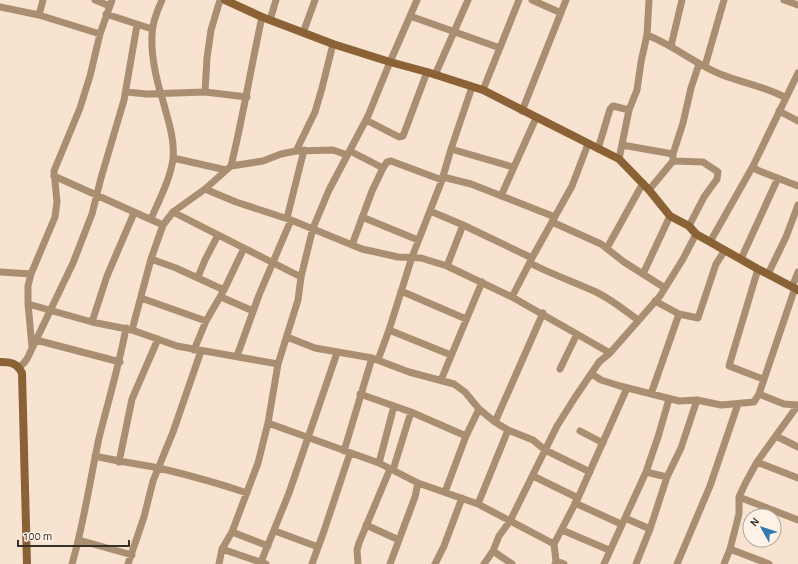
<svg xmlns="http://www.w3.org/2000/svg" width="798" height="564" viewBox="0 0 798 564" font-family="'Alegreya Sans',sans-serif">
<rect width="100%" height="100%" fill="#f7e3d0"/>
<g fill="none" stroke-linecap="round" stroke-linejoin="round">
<!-- street -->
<path stroke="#aa8e71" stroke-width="7" d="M 95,0 L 110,6
M 532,0 L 561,13
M 784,0 L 798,5
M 0,7 L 39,15 L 100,34
M 106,14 L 152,29
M 39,15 L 43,0
M 410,16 L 500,48
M 270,20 L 276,0
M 303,33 L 315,0
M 647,35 C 673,45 694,63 720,74 C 742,83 765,86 786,98
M 671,46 L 682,0
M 705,66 L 724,0
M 435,75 L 468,0
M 483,90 L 519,0
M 126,92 L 147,94 L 205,92 L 247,97
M 205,92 L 207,58 L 211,30 L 220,0
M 522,111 L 566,0
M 779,111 L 798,121
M 366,120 L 399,137 L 403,136 L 427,72
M 622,145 L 673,154
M 451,149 L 513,167
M 598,149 L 610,109 L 613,106 L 629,110
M 296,151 L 315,112 L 322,88 L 333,44
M 350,151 L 383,168 L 372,191 L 352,245
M 173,158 L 226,170
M 619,159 L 629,110 L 637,90 L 641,62 L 647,35 L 649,0
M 673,161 L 703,162 L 718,172 L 717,179 L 704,197 L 689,226
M 231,166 C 243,117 251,67 262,17
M 753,166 L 757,170 L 798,186
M 383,168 L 387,162 L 391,161 L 442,180
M 54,176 L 163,225
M 443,177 L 471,184 L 555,217
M 205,189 L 236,202 L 291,220 L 362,249 L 398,257 L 421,258 L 447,266 L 512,297 L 610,353
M 649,190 L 673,161 L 673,154 L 683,123 L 691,88 L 699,64
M 501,196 L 536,118
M 430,211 L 463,225 L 532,258
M 173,212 L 301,277
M 362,217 L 418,240
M 287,218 L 304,150
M 151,219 C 159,200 170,180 173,159 C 175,139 168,120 163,101 C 157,82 151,55 152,35 C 152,23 157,11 162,0
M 552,222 L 601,244 L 624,262 L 665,288
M 710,242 L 753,166 L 798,73
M 607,248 L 643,183
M 151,259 L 176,268 L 224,290
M 741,259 L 778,178
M 530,263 C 551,274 574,282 596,292 C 611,299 624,310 638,320
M 447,266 L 463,225
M 758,269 L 729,366 L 763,379
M 0,272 L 31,274
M 643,274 L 670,216
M 768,274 L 786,237 L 798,205
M 198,277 L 205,260 L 218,235
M 792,287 L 798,272
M 401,291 L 466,319
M 221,297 L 253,311
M 512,297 L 532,258 L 572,186 L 588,144
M 141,298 L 206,321 L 194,350
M 655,301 L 679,314 L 698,318 L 716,264 L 725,250
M 28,304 L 92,322 L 132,330 L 177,346 L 278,364
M 206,321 L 224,290 L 244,248
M 92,322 L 107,276 L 134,213
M 132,330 L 151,259 L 163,225 L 173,212 L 205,189 L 231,166 L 263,161 L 281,154 L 296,151 L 333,150 L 347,155
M 389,330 L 451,355
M 287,337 L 315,348 L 372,358 L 409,372 L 454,384 L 465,392 L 479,409 L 495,422 L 508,430 L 533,440 L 545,450 L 590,472
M 36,340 L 120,362
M 32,347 L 28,304 L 28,286 L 31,274 L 55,217 L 57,202 L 54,171 L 80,108 L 90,76 L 100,34 L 112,0
M 237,356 L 259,295 L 291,220
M 378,360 L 389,330 L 412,257 L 442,180 L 451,149 L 472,87
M 19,367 L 23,364 L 27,359 L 73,263 L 92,214 L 101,178 L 124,100 L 137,25
M 560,369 L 577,334
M 592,374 L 601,380 L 620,386 L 679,401 L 697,400 L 721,405 L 754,402 L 759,394 L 784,404 L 798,405
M 441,380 L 482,282
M 360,394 L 411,412 L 466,436
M 651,394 L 679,314
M 759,394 L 795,288
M 495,422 L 543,313
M 268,423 L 379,463 L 418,483 L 478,504 L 554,544
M 580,431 L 603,443
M 776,436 L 798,447
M 344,451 L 372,358
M 95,456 C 116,461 138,464 159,468 C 188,475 218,483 247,493
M 119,462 L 132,399 L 158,339
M 757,462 L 798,478
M 379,463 L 394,406
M 393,470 L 411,412
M 646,472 L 667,477
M 533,476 L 578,498
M 445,492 L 466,436 L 479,409
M 739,497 L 798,520
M 575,503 L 621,524
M 478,504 L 508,430
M 625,518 L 650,529
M 366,525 L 399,540
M 562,530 L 609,550
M 275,531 L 318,547
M 232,532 L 268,546
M 79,540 L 132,555
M 222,549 L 266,564
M 730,549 L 769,564
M 493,551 L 512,564
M 556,561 L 564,564
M 261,562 L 289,493 L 337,353
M 72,564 C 84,523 90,480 99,438 C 108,402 119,366 126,328
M 128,564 L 144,517 L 153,481 L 173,432 L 201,351
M 219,564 L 222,549 L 232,532 L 258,463 L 268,423 L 278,364 L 298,300 L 301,277 L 313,228 L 329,190 L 368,116 L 390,62 L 417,0
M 312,564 L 324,531 L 350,453
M 358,564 L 357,550 L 359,543 L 390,469
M 390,564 L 415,497 L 418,483
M 435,564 L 444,546 L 462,498
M 484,564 L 493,551 L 499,536 L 510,521 L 557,426 L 574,399 L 599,362 L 610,353 L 660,296 L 683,259 L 696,234
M 555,564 L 556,561 L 554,544 L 578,498 L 627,388
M 604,564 L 646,472 L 658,437 L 669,399
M 636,564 L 650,529 L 667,477 L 681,448 L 697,400
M 677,564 L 710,486 L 738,404
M 724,564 L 730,549 L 739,514 L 739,497 L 745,484 L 757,462 L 798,405"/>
<!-- secondary -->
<path stroke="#8b6235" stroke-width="8" d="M 225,0 L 262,17 L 333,44 L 390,62 L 427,72 L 483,90 L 619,159 L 649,190 L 670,216 L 689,226 L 696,234 L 758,269 L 798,290
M 0,362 C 11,362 17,363 22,373 L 27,564"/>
</g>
<!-- north arrow -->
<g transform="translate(762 528) rotate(309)"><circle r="19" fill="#fef2e7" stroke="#aea49b"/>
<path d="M0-3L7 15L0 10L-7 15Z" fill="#327baf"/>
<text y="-6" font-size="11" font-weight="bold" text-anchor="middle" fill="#373028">N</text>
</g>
<!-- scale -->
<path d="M18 540v6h111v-6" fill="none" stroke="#373028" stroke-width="2"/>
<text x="24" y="540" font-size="12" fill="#373028" stroke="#fef2e7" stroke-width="3" paint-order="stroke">100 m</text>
</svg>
